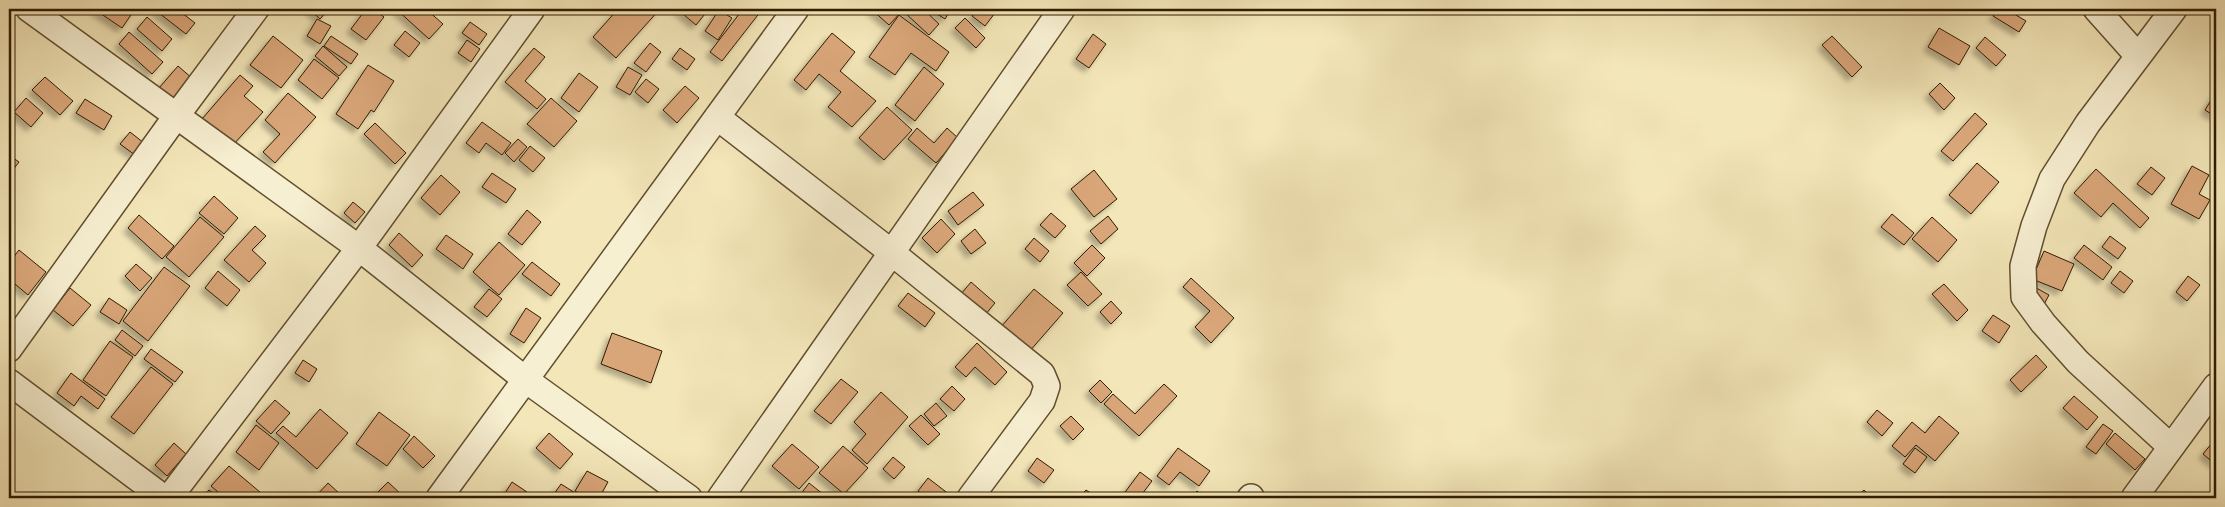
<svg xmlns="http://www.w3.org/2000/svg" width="2225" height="507" viewBox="0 0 2225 507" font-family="Cardo,serif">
<defs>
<filter id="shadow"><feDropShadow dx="-4.5" dy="4.5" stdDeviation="2.5" flood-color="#0004"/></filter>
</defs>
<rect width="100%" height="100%" fill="#f3e6b8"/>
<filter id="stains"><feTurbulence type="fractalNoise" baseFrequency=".004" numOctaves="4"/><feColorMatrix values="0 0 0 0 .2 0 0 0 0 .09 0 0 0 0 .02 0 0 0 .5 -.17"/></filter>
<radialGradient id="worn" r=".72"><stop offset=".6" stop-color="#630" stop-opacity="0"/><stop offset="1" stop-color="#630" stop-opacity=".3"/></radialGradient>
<!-- building -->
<path fill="#d9a679" stroke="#301b00" filter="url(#shadow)" d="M 94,9 L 135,9 L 122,28 Z
M 156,9 L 177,9 L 195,23 L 186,34 L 155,10 Z
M 309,9 L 329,9 L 320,19 Z
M 366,9 L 373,9 L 384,17 L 366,40 L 351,29 Z
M 396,9 L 426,9 L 443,24 L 429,39 Z
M 618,9 L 660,9 L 616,58 L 593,37 Z
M 677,9 L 699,9 L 705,14 L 696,25 Z
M 743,9 L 758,9 L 761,11 L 722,61 L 710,52 Z
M 871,9 L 899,9 L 902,11 L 889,25 Z
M 907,9 L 923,9 L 939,24 L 929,35 L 904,12 Z
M 929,9 L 951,9 L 945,19 Z
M 978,9 L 989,9 L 995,13 L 985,26 L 972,16 Z
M 1998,9 L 2006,9 L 2026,21 L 2019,32 L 1993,16 Z
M 719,10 L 732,18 L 718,40 L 705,31 Z
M 899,15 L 949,52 L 936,71 L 911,53 L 895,75 L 869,57 Z
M 147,17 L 172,39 L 162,51 L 137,29 Z
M 965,18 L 985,38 L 976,48 L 955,28 Z
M 317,19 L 331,26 L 320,44 L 307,36 Z
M 470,22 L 487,34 L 479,45 L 462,33 Z
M 1939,28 L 1970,46 L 1959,65 L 1928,47 Z
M 405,31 L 420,43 L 409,57 L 394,45 Z
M 129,32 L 163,62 L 152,74 L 119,44 Z
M 832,33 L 855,52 L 840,71 L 876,101 L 852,127 L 828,107 L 841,92 L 819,74 L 806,90 L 794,80 Z
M 1093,34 L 1106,44 L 1089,68 L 1076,59 Z
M 273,36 L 303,60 L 281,88 L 250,65 Z
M 331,36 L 358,54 L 351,64 L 324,46 Z
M 1832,36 L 1862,67 L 1852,77 L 1822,45 Z
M 1985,37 L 2006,55 L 1996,66 L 1976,48 Z
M 467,40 L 480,49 L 471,62 L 458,53 Z
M 650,43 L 661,52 L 646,72 L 634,63 Z
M 323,46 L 347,67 L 339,76 L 315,56 Z
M 534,48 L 545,57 L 525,81 L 546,99 L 537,109 L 505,82 Z
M 680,48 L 695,59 L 687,70 L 672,59 Z
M 314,59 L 339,78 L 322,99 L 298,80 Z
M 368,65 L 394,81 L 374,112 L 371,110 L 358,129 L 336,114 Z
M 178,66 L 193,79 L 173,101 L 159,88 Z
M 628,67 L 642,75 L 630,95 L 616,87 Z
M 924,67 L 944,84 L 915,121 L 895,105 Z
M 579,73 L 598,87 L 579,112 L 561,98 Z
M 240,75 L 253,86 L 244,96 L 263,112 L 233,145 L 202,119 Z
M 45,77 L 73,101 L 60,115 L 32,90 Z
M 646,79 L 659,89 L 648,103 L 635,92 Z
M 1940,83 L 1955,98 L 1944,110 L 1929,94 Z
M 685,86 L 699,98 L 677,123 L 663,110 Z
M 2216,92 L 2216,117 L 2205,110 Z
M 288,93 L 316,117 L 275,163 L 263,152 L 280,134 L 265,120 Z
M 26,98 L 43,113 L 31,127 L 14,112 Z
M 551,98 L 577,121 L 554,147 L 527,124 Z
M 85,99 L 112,116 L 104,130 L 76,113 Z
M 887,107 L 912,130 L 884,160 L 859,138 Z
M 1975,113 L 1987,124 L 1953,161 L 1941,151 Z
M 482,122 L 511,143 L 502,155 L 486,143 L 479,153 L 466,143 Z
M 375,123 L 406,153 L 395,164 L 364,134 Z
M 917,128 L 934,143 L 947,128 L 958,138 L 936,163 L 908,139 Z
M 130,132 L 144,143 L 135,155 L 120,144 Z
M 518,139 L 527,147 L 514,162 L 505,153 Z
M 530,146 L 545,158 L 533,172 L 519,160 Z
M 9,155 L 19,162 L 9,175 Z
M 1977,163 L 1999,182 L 1971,214 L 1949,195 Z
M 2192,166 L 2209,175 L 2199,194 L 2210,200 L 2199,219 L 2171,204 Z
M 2151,167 L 2165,178 L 2152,195 L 2137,184 Z
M 2096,169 L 2149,218 L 2140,228 L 2113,203 L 2101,217 L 2074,193 Z
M 1094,170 L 1117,199 L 1094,217 L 1071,189 Z
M 492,173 L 516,189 L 506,203 L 482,187 Z
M 441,175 L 460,192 L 440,215 L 421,198 Z
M 973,192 L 984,205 L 958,225 L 948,211 Z
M 214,196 L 238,218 L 224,234 L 199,213 Z
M 353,202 L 365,212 L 355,223 L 344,213 Z
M 527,210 L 541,222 L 522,245 L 508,234 Z
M 1051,213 L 1066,226 L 1055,238 L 1040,225 Z
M 1892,214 L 1914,233 L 1904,245 L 1881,227 Z
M 139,215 L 174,246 L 162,259 L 128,228 Z
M 1108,216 L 1118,229 L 1101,244 L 1090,231 Z
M 200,217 L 224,237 L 189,277 L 166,257 Z
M 1932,217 L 1957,240 L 1938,262 L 1912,239 Z
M 941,219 L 955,234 L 937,253 L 922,238 Z
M 255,226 L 266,236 L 252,250 L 266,263 L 249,282 L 224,260 Z
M 975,229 L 986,243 L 971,254 L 961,241 Z
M 399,233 L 423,255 L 412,267 L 389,245 Z
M 446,235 L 473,254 L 463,269 L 436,249 Z
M 2110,236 L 2126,248 L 2118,259 L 2102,247 Z
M 1034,238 L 1049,251 L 1040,262 L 1025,249 Z
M 499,242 L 525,265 L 499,295 L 473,272 Z
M 1092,245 L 1105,258 L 1087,276 L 1074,263 Z
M 2084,245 L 2112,267 L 2103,280 L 2074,258 Z
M 19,250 L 46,272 L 28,295 L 9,279 L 9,263 Z
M 2044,251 L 2074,264 L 2062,291 L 2032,279 Z
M 532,262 L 560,284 L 551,296 L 522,274 Z
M 136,264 L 152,278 L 140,291 L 125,276 Z
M 164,267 L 190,286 L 148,341 L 123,321 Z
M 218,271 L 240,290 L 227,306 L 205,288 Z
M 2120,271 L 2133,281 L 2124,293 L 2111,283 Z
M 1081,272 L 1102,294 L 1088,306 L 1067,285 Z
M 2188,276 L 2200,285 L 2187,301 L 2176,292 Z
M 1191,278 L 1234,318 L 1211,343 L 1195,327 L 1210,311 L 1183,287 Z
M 971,282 L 995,303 L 985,315 L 961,294 Z
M 1944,284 L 1968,310 L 1957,321 L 1932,294 Z
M 2031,285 L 2049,295 L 2041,310 Z
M 70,288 L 91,305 L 73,326 L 53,310 Z
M 489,289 L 502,299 L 487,317 L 474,307 Z
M 1034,289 L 1063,313 L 1028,353 L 1000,328 Z
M 908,293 L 935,313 L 925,327 L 898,306 Z
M 109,298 L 127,310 L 119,324 L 100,312 Z
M 1111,301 L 1122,313 L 1111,324 L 1100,312 Z
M 526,308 L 541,318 L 524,343 L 510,334 Z
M 1993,315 L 2010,326 L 1999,343 L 1982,331 Z
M 122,330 L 143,346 L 135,356 L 115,340 Z
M 612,333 L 662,351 L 651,383 L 601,364 Z
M 110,341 L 133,357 L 106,396 L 83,380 Z
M 977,343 L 1007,372 L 995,385 L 975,367 L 966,377 L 955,367 Z
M 151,349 L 183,372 L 175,382 L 144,359 Z
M 2036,355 L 2047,367 L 2021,392 L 2010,380 Z
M 303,360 L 317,369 L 309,382 L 295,373 Z
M 151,367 L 173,384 L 134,434 L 111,417 Z
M 71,373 L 105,399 L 98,409 L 81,396 L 74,406 L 57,393 Z
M 841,379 L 858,392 L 831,424 L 814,411 Z
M 1100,380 L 1112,392 L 1101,403 L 1089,391 Z
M 1164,384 L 1177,396 L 1139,436 L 1104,404 L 1113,394 L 1135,414 Z
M 952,386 L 965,399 L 954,411 L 940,399 Z
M 881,392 L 908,417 L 867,464 L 852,450 L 866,434 L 854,422 Z
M 2074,396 L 2098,417 L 2087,430 L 2063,408 Z
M 275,400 L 290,413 L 271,434 L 256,421 Z
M 936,403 L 947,416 L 934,426 L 924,414 Z
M 320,409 L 348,433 L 317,469 L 276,433 L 283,426 L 296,437 Z
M 1877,410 L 1893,423 L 1882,436 L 1867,422 Z
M 379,412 L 410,435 L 387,466 L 356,444 Z
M 921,415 L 940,434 L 928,445 L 909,426 Z
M 1071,416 L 1084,429 L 1073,440 L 1060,426 Z
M 1939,416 L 1959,433 L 1935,461 L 1916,445 L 1905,457 L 1892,446 L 1912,422 L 1925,433 Z
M 2103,424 L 2113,431 L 2096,454 L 2086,447 Z
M 256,425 L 279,443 L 259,470 L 236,452 Z
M 549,433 L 573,454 L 560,469 L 536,448 Z
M 2115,433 L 2145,459 L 2135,470 L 2106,444 Z
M 414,436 L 435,456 L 423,468 L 403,449 Z
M 174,443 L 186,454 L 167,476 L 155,465 Z
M 2212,443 L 2216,446 L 2216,465 L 2203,454 Z
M 792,444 L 819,467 L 799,489 L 772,466 Z
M 843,446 L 868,468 L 844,494 L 819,473 Z
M 1178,448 L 1210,471 L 1199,486 L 1180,472 L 1169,485 L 1157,476 Z
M 1915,448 L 1927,457 L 1915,473 L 1903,464 Z
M 893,457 L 905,467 L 894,479 L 883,469 Z
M 1037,458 L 1054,470 L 1044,483 L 1028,471 Z
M 229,466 L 267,498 L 225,498 L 211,486 Z
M 587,471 L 608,482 L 599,498 L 588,498 L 575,491 Z
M 1140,472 L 1152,481 L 1139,498 L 1128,498 L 1123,495 Z
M 928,478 L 954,498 L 928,498 L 918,491 Z
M 388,482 L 404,497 L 403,498 L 385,498 L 378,492 Z
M 512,482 L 527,492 L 523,498 L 502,498 Z
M 328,483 L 340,494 L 336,498 L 318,498 L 316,496 Z
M 809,483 L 828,498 L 798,498 Z
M 561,484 L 583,498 L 552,497 Z
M 209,490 L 219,498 L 202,498 Z
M 1086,490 L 1098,498 L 1079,498 Z
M 1864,490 L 1871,498 L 1855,498 Z
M 1197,491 L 1206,498 L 1190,498 Z"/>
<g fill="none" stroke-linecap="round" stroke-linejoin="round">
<defs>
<path id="minor" d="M 29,9 L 359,248 L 526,380 L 689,498
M 2096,9 L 2138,56
M 717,117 L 891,252 L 1042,374 L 1047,386 L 1042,401 L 970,498
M 9,349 L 177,115 L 256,9
M 9,382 L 164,498
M 2171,447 L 2078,362 L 2043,323 L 2024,297 L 2023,266 L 2034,226 L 2052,179 L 2088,123 L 2174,9
M 169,498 L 359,248 L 532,9
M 439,498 L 796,9
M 720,498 L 1062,9
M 1250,498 L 1251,497
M 2134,498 L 2216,386"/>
</defs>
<!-- minor casing -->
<use href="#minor" stroke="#614e2e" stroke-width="28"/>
<!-- minor -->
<use href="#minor" stroke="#f7efd1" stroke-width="25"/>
</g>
<!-- margin -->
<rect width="2225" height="507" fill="none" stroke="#f3e6b8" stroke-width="30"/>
<rect x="10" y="10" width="2205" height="487" fill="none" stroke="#301b00" stroke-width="2.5"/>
<rect x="15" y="15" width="2195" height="477" fill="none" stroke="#301b00"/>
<rect width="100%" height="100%" filter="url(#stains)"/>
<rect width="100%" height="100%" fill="url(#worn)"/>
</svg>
